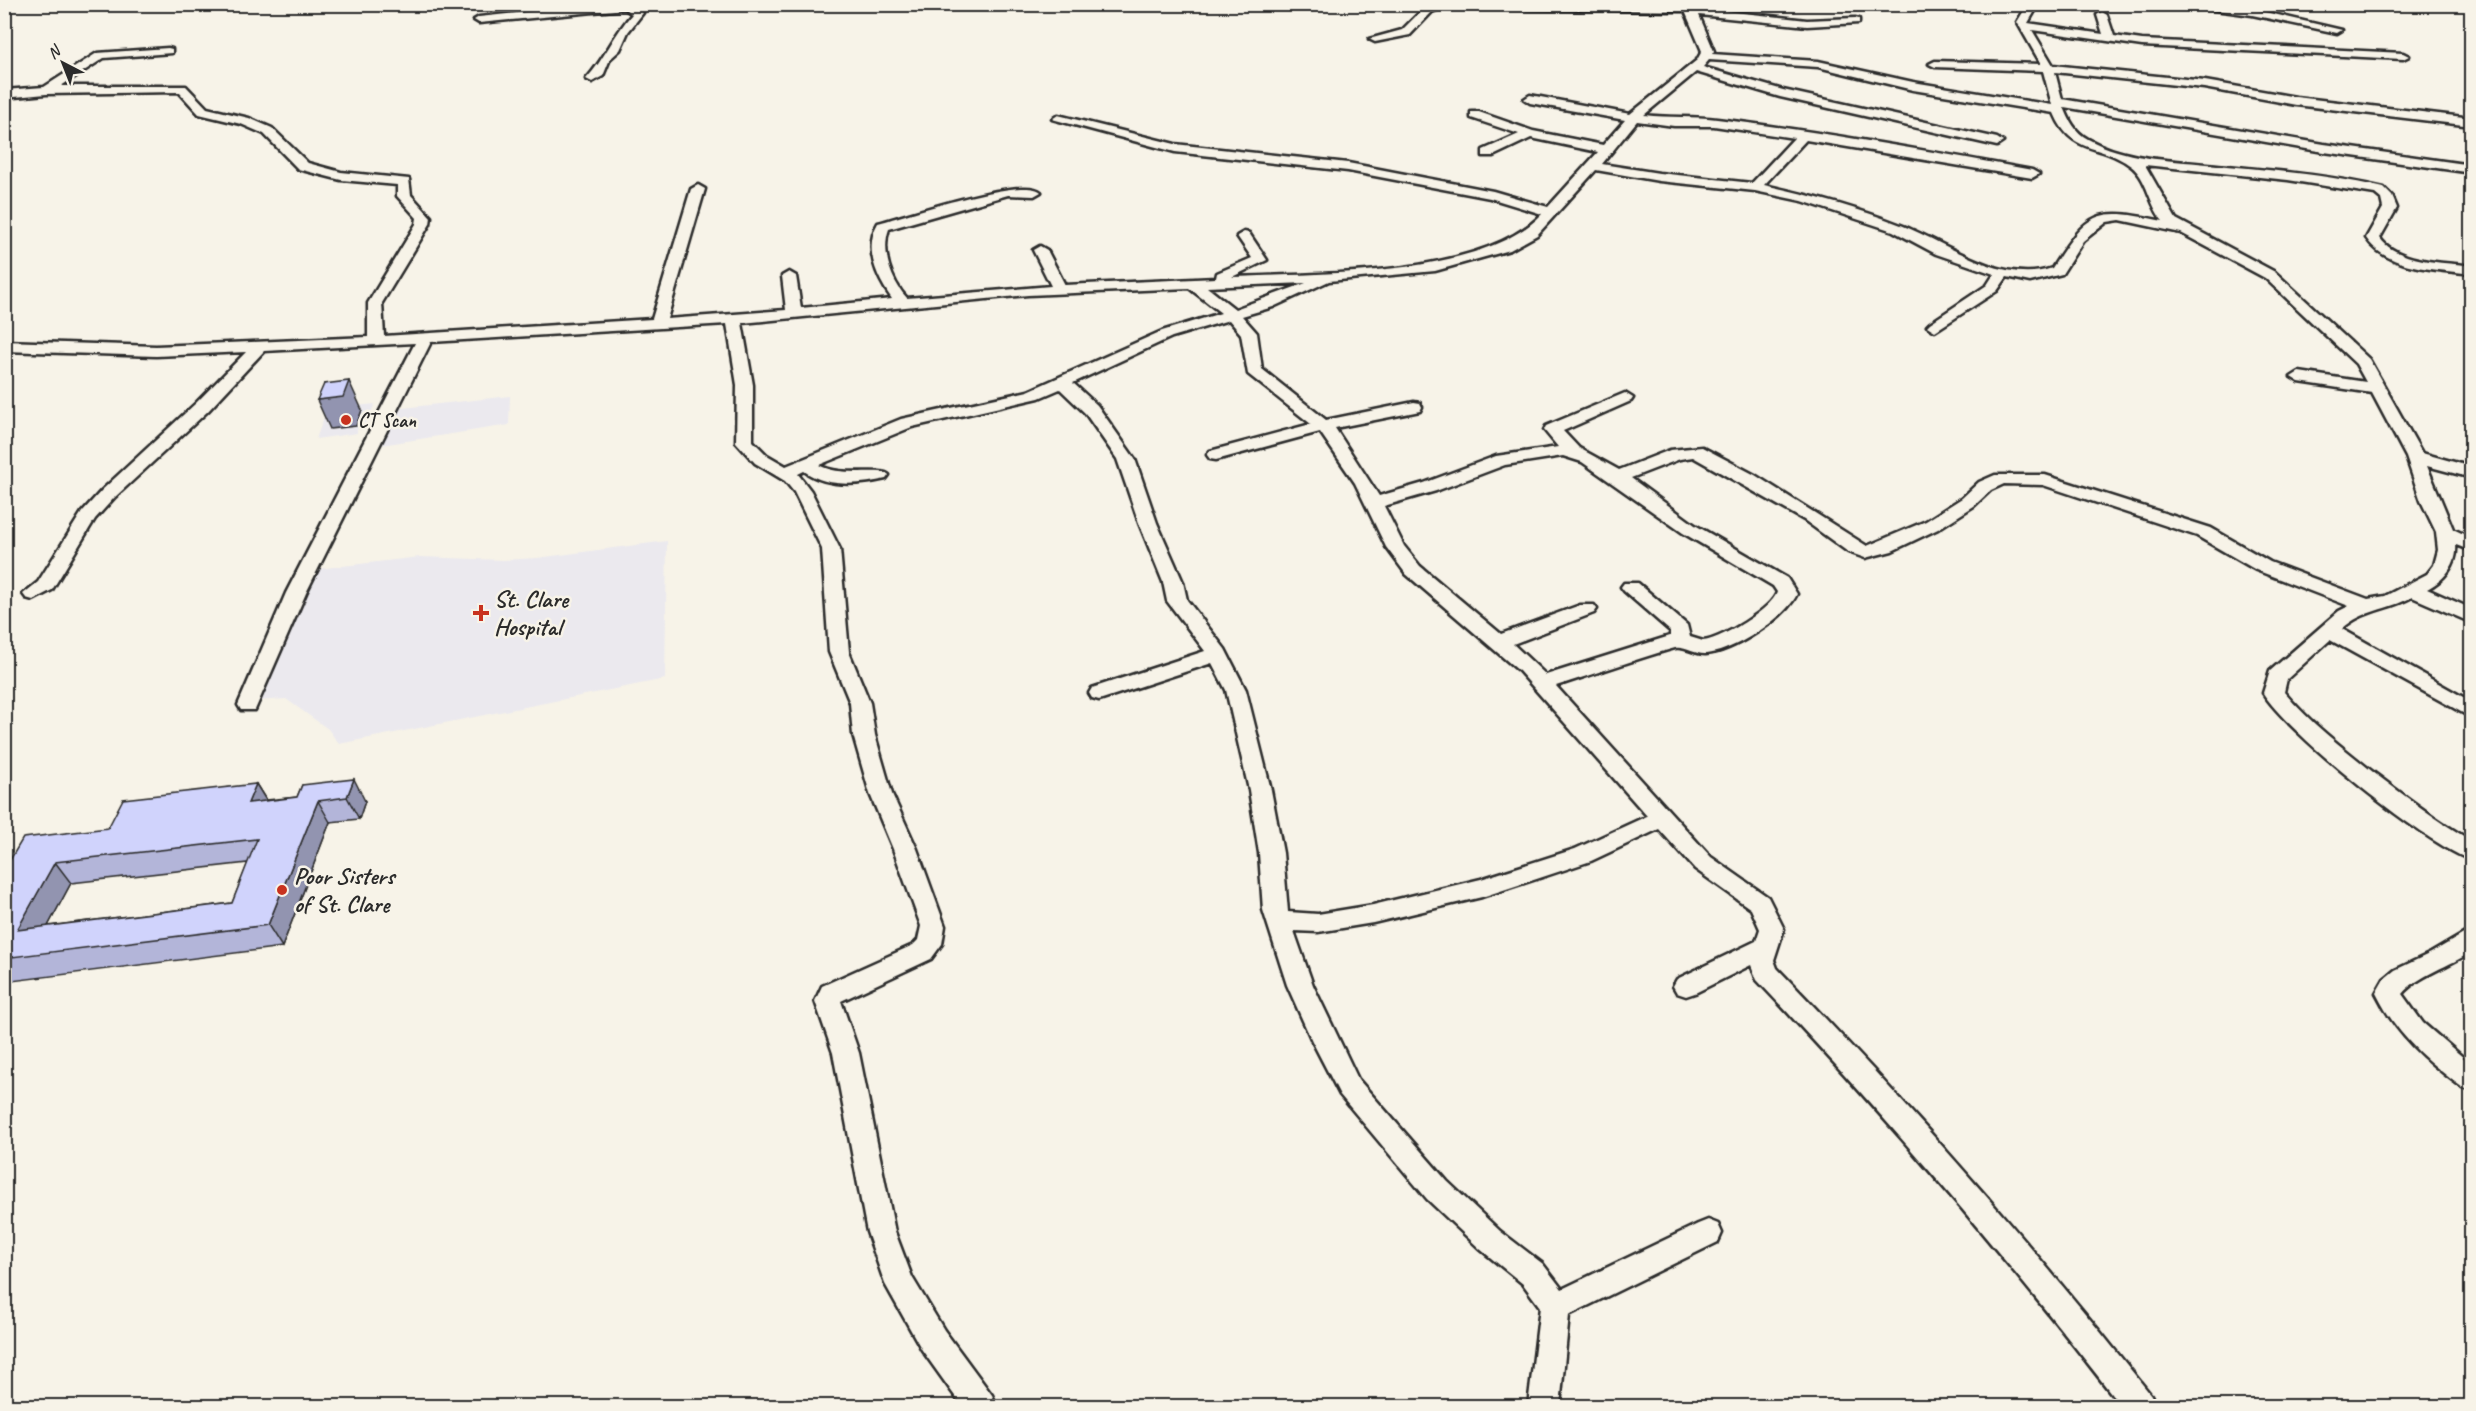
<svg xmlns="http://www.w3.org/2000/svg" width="2476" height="1411" viewBox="0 0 2476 1411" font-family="Caveat,sans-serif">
<rect width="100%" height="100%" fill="#f7f3e8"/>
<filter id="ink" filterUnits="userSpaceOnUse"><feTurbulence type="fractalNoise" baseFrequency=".0167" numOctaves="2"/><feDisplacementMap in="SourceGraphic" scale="12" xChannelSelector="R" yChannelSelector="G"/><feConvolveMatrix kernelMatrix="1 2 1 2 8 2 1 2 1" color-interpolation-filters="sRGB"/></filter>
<g filter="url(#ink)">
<!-- built -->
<path fill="#ebe9ee" d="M 510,396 L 509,425 L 375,446 L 394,409 Z
M 375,404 L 362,430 L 357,429 L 357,433 L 316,439 L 327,409 Z
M 667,541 L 665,679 L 339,744 L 328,729 L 286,699 L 257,701 L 317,569 L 420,557 L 503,560 L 537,558 Z"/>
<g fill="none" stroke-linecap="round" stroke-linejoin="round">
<defs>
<path id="street" d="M 601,4 L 643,4 L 637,7 L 643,13 L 628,32 L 620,50 L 610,59 L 603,76 L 592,82 L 586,79 C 604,60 614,34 632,14 L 625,9 L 479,23 L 474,20 L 479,17 Z
M 1433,4 L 1694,4 L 1696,8 L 1807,20 L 1855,18 L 1859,19 L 1859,23 L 1807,26 L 1699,15 L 1714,51 L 1712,54 L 1818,61 L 1913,82 L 2052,105 L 2043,71 L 1935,67 L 1929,64 L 1935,61 L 2041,64 L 2017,22 L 2028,4 L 2039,4 L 2028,23 L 2103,34 L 2097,15 L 2102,12 L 2107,15 L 2114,36 L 2142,40 L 2403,53 L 2409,56 L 2403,59 L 2142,46 L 2032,30 L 2053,65 L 2205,81 L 2296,97 L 2472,118 L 2472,126 L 2296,105 L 2204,88 L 2055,72 L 2062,99 L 2324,144 L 2472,165 L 2472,173 L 2324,152 L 2064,107 C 2069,120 2075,132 2088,139 C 2124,159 2167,160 2207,164 C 2266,170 2326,174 2384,188 L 2392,196 L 2397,208 L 2380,238 C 2397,263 2445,262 2472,266 L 2472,274 C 2437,269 2387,270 2366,238 L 2383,208 L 2381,199 L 2375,194 L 2288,180 L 2145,165 L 2176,219 L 2275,272 L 2369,359 L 2422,453 L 2472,467 L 2472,478 L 2427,466 L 2453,529 L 2472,538 L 2472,551 L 2456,545 C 2458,565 2443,581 2427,589 L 2472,609 L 2472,623 L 2412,597 C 2387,611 2364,609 2342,629 L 2472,702 L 2472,718 L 2330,640 L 2287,679 L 2284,692 C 2310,723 2342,747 2373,772 C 2405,796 2437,821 2472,841 L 2472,860 C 2428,847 2287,732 2263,693 L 2270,671 L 2339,611 L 2349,606 L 2256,570 L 2197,536 L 2043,485 L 2004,484 L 1991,490 L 1974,506 L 1938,529 L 1892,551 L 1865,558 L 1848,552 L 1804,520 L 1693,457 L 1680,459 L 1631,478 L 1695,525 L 1787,578 L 1797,594 C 1786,618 1733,652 1706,654 C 1696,655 1685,646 1675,648 C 1635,659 1595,674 1556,686 L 1711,857 L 1768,897 L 1784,929 L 1774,960 L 1777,968 C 1909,1104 2033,1246 2151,1395 L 2156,1406 L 2121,1406 C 2007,1258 1886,1116 1757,980 L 1751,965 L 1695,993 L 1686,996 L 1677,993 L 1673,986 L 1677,979 L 1756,941 L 1760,929 L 1751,909 L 1695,869 L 1659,829 L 1591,861 L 1482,897 L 1373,923 L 1318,932 L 1294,931 L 1313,985 L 1358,1079 L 1447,1181 L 1500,1231 L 1543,1264 L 1562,1289 L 1698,1224 L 1708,1220 L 1718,1224 L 1722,1233 L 1718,1242 L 1569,1315 L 1560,1406 L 1528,1406 L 1540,1307 L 1523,1284 L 1480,1249 L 1427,1199 L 1340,1095 L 1312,1041 L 1287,985 L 1263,910 L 1259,853 L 1249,790 L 1226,690 L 1212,663 L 1099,700 L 1092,698 L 1089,693 L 1092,688 L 1205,651 L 1167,601 L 1163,582 L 1139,523 L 1117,459 L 1085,413 L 1060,389 L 1039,398 L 912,427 L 819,465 C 840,478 882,467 889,475 L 886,479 C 860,485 827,488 804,471 L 798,474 L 811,491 L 840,549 L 849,652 L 870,703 L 875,735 L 892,794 L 917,849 L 945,926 L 942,944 L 931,959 L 841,1001 L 859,1053 L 895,1232 L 912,1277 L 944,1330 L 992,1395 L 997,1406 L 962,1406 L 922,1350 L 885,1284 L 867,1232 L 833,1053 L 815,1001 L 822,986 L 913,945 L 918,940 L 921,926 L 893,849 L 870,794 L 853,735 L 850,703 L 829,652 L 822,549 L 794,492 L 785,481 L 755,463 L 736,442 L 737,385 L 727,324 L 431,342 L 306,593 L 255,710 L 241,710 L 238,705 L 286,593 L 415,343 L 264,351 L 208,411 L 114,498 L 95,519 L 52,590 L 33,600 L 26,598 L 23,594 L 38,582 L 82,512 L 102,490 L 196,403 L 246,352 L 156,356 L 4,351 L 4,341 L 156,346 L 368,337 L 368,303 L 416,224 L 417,218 L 397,196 L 397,185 L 341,180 L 298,169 L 264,134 L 241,124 L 199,114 L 179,92 L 46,94 L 4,98 L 4,90 L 44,87 L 97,53 L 168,48 L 172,49 L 172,53 L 104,58 L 61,86 L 186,86 L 207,108 L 249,118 L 272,128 L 308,163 L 341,172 L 409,179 L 411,195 L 431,217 L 430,224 L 382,303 L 384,336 L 652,319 L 691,189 L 698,185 L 705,189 L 667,319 L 786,310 L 782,276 L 789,272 L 796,276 L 801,308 L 892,299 C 877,278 863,248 878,223 C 905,216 1024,175 1041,192 L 1034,196 L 1008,195 L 889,229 C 881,251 891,281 907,298 L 1051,286 L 1033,250 L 1040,246 L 1047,250 L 1065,285 L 1216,278 L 1217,273 L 1252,258 L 1237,236 L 1244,232 L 1249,233 L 1267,260 L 1232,277 C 1317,273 1481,278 1542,214 L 1490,198 L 1348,171 L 1175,152 L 1052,119 L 1058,115 L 1175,144 L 1348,163 L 1493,191 L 1548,207 L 1598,152 L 1531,138 L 1493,156 L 1483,156 L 1483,150 L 1519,134 L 1471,118 L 1471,112 L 1479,112 L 1533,131 L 1603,145 L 1625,120 L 1530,103 L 1524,99 L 1530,95 L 1630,114 L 1697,60 L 1702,51 L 1685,11 L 1442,8 L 1432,12 L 1410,35 L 1375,42 L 1369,39 L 1402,30 L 1424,8 ZM 1709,60 L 1818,67 L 1913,90 L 2054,113 C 2072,156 2101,143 2131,166 C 2148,179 2149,205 2163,221 C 2096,207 2089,210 2052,268 C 2002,286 1946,242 1901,225 C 1857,208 1810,195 1764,185 L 1806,140 L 2032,178 L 2039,174 L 2032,170 C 1928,151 1823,132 1717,119 C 1693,116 1669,118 1644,115 L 1696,72 L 1780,97 L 1997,146 L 2003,142 L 1997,138 L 1783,90 L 1703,67 ZM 1637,121 L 1674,126 L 1714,126 L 1794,138 L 1752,183 L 1659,173 L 1602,164 ZM 1596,170 L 1659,181 L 1755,191 L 1802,201 L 1893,231 L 1936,254 L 1994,274 L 1987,285 L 1930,323 L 1927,326 L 1935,331 L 1997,291 L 2007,277 L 2030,282 L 2062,274 L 2083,241 L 2107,222 L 2120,220 L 2181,233 L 2265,278 L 2356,364 L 2366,382 L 2299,372 L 2291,377 L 2299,382 L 2372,393 L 2406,457 L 2421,501 L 2436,532 L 2438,550 L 2434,565 L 2427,574 L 2385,596 L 2368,599 L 2270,562 L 2211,528 L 2045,475 L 1995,475 L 1979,482 L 1962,498 L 1926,521 L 1867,546 L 1755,475 L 1702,447 L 1670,450 L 1619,470 L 1579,448 L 1563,431 L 1631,401 L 1633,398 L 1625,393 L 1546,426 L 1544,430 L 1558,447 L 1496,456 L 1424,483 L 1379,496 L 1335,428 L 1420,411 L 1422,407 L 1420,403 L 1414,402 L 1326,420 L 1262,369 L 1257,333 L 1242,316 L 1273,307 L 1329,281 L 1435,271 L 1510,250 L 1537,235 ZM 1306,283 L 1235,309 L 1207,287 ZM 1189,288 L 1221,313 L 1162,331 L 1028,391 L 901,419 L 786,466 L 767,455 L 753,441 L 753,385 L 742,323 L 1028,295 ZM 1229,320 L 1241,334 L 1248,374 L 1311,424 L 1210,451 L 1207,455 L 1210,459 L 1216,460 L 1320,432 L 1355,483 L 1386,547 L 1406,574 L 1519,671 L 1647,816 L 1575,849 L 1481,879 L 1373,905 L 1318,914 L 1288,912 L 1283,853 L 1271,790 L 1246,690 L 1225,649 L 1187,600 L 1183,582 L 1157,523 L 1135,459 L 1097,405 L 1073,383 L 1172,337 ZM 1563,456 L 1582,462 L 1683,533 L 1773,586 L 1777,592 C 1772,609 1720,640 1703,641 L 1690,637 L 1687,625 L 1638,583 L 1624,583 L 1621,587 L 1624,591 L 1670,631 L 1670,636 L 1546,675 L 1513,644 L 1594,613 L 1597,609 L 1594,605 L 1580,605 L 1501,634 L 1420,566 L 1404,546 L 1384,506 L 1436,491 L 1505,465 Z
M 2171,4 L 2211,4 L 2252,9 L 2342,30 L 2337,33 L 2252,15 Z
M 2472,929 L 2472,951 C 2451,966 2418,975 2402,994 L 2423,1023 L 2472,1065 L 2472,1091 L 2463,1088 C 2426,1061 2396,1034 2376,993 L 2384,979 L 2395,970 L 2431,953 Z"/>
</defs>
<!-- street casing -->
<use href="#street" stroke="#2b2b2b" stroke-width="5"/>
<!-- street -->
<use href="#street" fill="#f7f3e8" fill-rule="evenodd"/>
</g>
<!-- wall -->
<path fill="#b3b5d9" stroke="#2b2b2b" stroke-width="1.5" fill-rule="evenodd" d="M 256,784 L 266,800 L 297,797 L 302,785 L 365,801 L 359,819 L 330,822 L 282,947 L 4,982 L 4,870 L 108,828 ZM 248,863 L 232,903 L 48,926 L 71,883 Z"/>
<!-- shaded-wall -->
<path fill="#9294b0" stroke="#2b2b2b" stroke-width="1.5" d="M 349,381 L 362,410 L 356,426 L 330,429 L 317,400 Z
M 354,779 L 365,801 L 359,819 L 347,797 Z
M 256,784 L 269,805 L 248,803 Z
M 318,801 L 330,822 L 282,947 L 268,925 Z
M 55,862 L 71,883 L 34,952 L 17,930 Z"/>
<!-- building -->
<path fill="#d0d3fc" stroke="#2b2b2b" stroke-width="1.5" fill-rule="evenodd" d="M 349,381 L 343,397 L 317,400 L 324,384 Z
M 354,779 L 347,797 L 318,801 L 268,925 L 4,958 L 4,870 L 23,838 L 108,828 L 123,799 L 256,784 L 248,803 L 297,797 L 302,785 ZM 257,839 L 232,903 L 17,930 L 55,862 Z"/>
</g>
<!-- markers -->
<g fill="#c8321e" stroke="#f7f3e8" stroke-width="2">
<circle cx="346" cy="420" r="6"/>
<path d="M478 604h6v6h6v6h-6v6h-6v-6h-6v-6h6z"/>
<circle cx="282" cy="890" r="6"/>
</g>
<g text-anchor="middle" stroke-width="5" stroke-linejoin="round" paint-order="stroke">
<!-- far-poi labels -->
<g font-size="20" font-weight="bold" fill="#2b2b2b" stroke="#f7f3e8" text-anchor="start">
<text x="358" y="427">CT Scan</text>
</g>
<!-- poi labels -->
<g font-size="24" font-weight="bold" fill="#2b2b2b" stroke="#f7f3e8" text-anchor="start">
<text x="494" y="607">St. Clare<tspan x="494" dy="28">Hospital</tspan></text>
<text x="294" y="884">Poor Sisters<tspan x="294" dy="28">of St. Clare</tspan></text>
</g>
</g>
<!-- margin -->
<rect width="2476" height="1411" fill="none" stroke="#f7f3e8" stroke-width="24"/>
<rect x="12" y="12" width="2452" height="1387" fill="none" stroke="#2b2b2b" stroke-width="2" filter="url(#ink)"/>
<!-- north arrow -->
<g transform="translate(63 63) rotate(318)" stroke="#f7f3e8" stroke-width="4.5" paint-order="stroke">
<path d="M0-4.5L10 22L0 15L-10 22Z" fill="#2b2b2b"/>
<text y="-9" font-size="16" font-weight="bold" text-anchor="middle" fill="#2b2b2b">N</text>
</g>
</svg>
